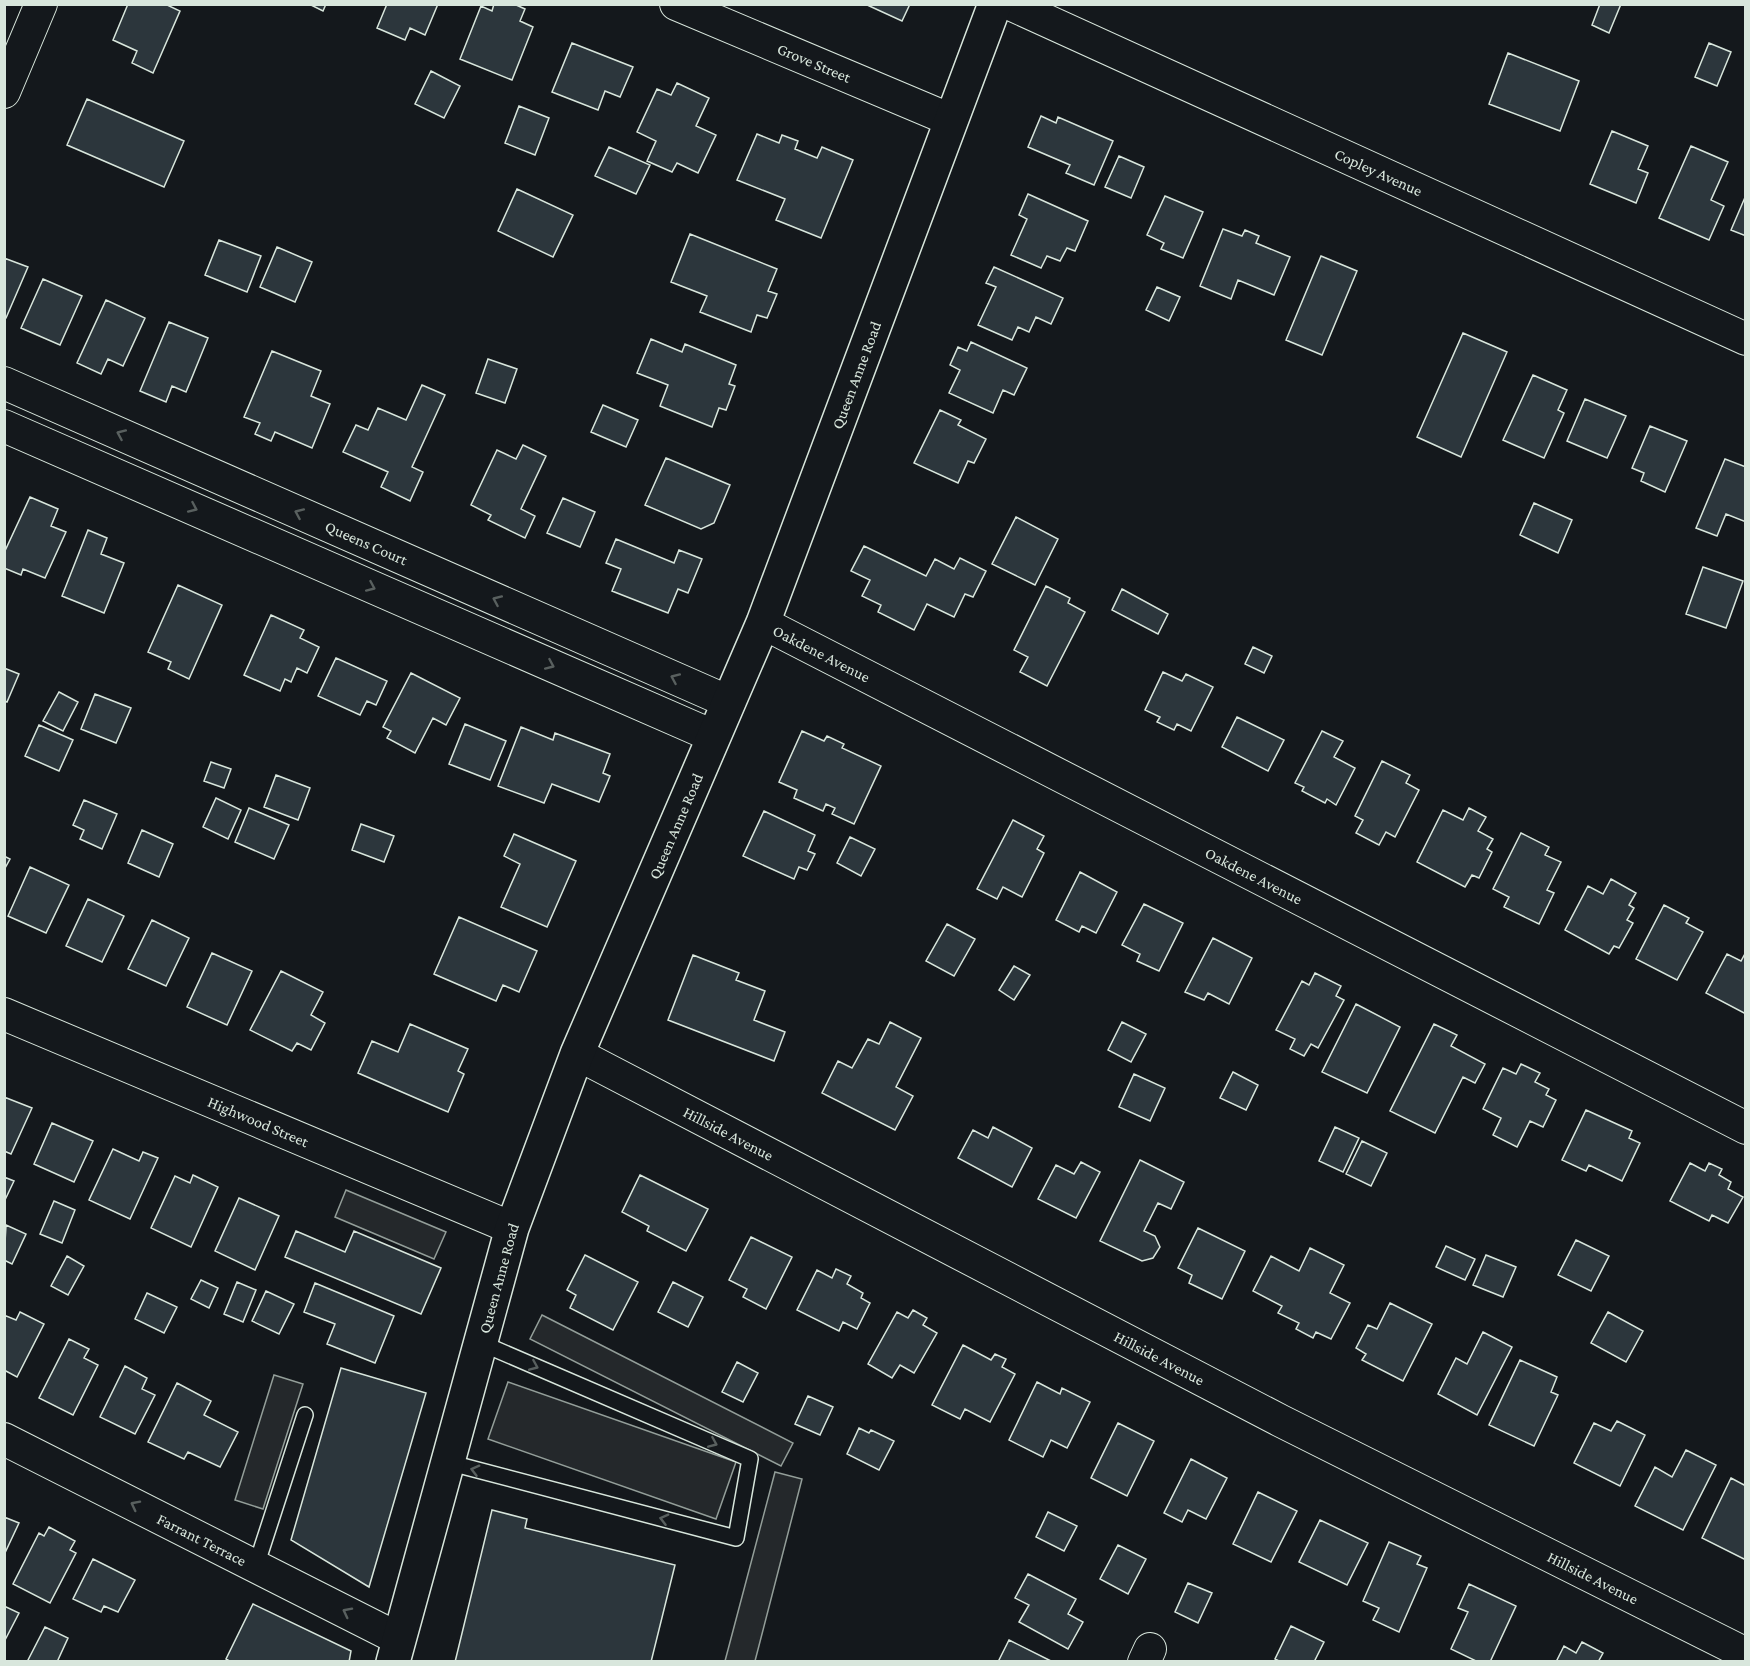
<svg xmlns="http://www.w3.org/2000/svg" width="1750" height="1666" viewBox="0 0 1750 1666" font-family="'Crimson Pro',serif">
<rect width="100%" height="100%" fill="#14181c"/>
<!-- parking -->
<path fill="#24282b" stroke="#939e99" stroke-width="1.5" d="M 346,1190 L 446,1232 L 434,1259 L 335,1217 Z
M 542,1315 L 793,1443 L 781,1466 L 530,1339 Z
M 274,1375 L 303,1384 L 263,1509 L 235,1500 Z
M 508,1382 L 736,1462 L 716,1519 L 488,1439 Z
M 775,1472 L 802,1479 L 755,1661 L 725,1661 Z"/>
<!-- building -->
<path fill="#2c363c" stroke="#d8e6dc" stroke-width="1.5" d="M 128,4 L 165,4 L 180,11 L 153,73 L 132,63 L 137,51 L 113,40 Z
M 309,4 L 326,4 L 323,11 Z
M 387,4 L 438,4 L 425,35 L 410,28 L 405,40 L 377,28 Z
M 494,4 L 514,4 L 525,9 L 520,21 L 533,27 L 512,80 L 460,59 L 481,6 L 492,11 Z
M 865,4 L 910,4 L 902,21 Z
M 1600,4 L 1621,4 L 1609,33 L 1592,25 Z
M 572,43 L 633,67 L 620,97 L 605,91 L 598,110 L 552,92 Z
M 1709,43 L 1731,52 L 1717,86 L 1695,77 Z
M 1508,53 L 1579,81 L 1560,131 L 1489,104 Z
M 431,71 L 460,86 L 444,118 L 415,104 Z
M 677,83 L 709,98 L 696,126 L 716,135 L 698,173 L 677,163 L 672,172 L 647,161 L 656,141 L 637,132 L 657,89 L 671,95 Z
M 87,99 L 184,141 L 164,187 L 67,145 Z
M 519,106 L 549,118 L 535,155 L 505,143 Z
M 1041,116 L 1056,123 L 1058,117 L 1113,141 L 1094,185 L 1066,173 L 1070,165 L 1028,147 Z
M 1612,131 L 1648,146 L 1638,169 L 1648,173 L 1636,203 L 1590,184 Z
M 757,134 L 779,143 L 782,135 L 798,141 L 795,149 L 817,158 L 822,147 L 853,160 L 821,238 L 776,220 L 785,199 L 737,180 Z
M 1691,146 L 1728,162 L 1711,200 L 1724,206 L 1709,240 L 1659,218 Z
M 609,147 L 650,165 L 636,194 L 595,176 Z
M 1119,156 L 1144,167 L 1131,198 L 1105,187 Z
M 517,189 L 573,215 L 553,257 L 498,231 Z
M 1028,194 L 1088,221 L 1075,251 L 1067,248 L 1060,261 L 1047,256 L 1041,268 L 1011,255 L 1027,219 L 1019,215 Z
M 1746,195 L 1746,236 L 1731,230 Z
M 1165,196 L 1203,212 L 1183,258 L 1161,249 L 1164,243 L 1147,235 Z
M 1223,229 L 1242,236 L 1245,230 L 1259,236 L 1256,243 L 1290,257 L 1274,295 L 1238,280 L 1231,299 L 1200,286 Z
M 690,234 L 777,269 L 768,291 L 777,294 L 767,318 L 757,315 L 751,332 L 700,312 L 707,296 L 671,282 Z
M 219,240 L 261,256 L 247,292 L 205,275 Z
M 277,247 L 312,262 L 295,302 L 260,287 Z
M 1321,256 L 1357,271 L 1322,355 L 1286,340 Z
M 4,258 L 28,267 L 6,318 L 4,318 Z
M 994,267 L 1063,298 L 1051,324 L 1036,317 L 1029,332 L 1018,327 L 1012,340 L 978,325 L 996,287 L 986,283 Z
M 43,279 L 82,296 L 60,345 L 21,328 Z
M 1157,287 L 1180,297 L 1169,321 L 1146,310 Z
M 106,300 L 145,318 L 123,366 L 108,359 L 101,374 L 77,363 Z
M 169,322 L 208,338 L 186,392 L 172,386 L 166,402 L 140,391 Z
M 1463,333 L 1507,352 L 1461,457 L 1417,437 Z
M 651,339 L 682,352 L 685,344 L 736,365 L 729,384 L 735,386 L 726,410 L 719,408 L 712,427 L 660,406 L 668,385 L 637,373 Z
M 971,342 L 1027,368 L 1014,395 L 1003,390 L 993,413 L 949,393 L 960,370 L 950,365 L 958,347 L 967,351 Z
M 272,351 L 321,371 L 311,396 L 330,404 L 312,448 L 275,432 L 271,441 L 255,434 L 260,423 L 244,417 Z
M 488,359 L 517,369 L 505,403 L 476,393 Z
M 1533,375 L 1567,390 L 1558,410 L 1564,413 L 1544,458 L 1503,440 Z
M 422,385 L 445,395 L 412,467 L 423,472 L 410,501 L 381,487 L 388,472 L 343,452 L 356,425 L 368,430 L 378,408 L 406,420 Z
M 1585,399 L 1626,416 L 1607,458 L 1567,441 Z
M 603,405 L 638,420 L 626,447 L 591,432 Z
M 940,410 L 961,420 L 958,425 L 986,439 L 974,463 L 968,461 L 958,483 L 914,463 Z
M 1650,426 L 1687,441 L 1665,492 L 1641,481 L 1644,473 L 1632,468 Z
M 523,445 L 546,456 L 521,509 L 535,516 L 525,538 L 488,520 L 491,515 L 471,505 L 497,450 L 516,459 Z
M 666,458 L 730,485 L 714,523 L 701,529 L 645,505 Z
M 1725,459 L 1746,467 L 1746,522 L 1726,514 L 1717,536 L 1696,528 Z
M 30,497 L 58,509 L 51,526 L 66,532 L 45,578 L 23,569 L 21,575 L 4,568 L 4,553 Z
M 563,498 L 595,512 L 580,547 L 547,533 Z
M 1534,503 L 1572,520 L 1558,553 L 1520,535 Z
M 1016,517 L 1058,539 L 1035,585 L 992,564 Z
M 88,530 L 107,538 L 101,554 L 124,563 L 104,613 L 62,596 Z
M 616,539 L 674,563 L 679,550 L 702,559 L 688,593 L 678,589 L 668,613 L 612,591 L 621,569 L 606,563 Z
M 864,546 L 926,576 L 935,559 L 954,569 L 960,558 L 986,571 L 973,597 L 965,594 L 954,617 L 927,604 L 914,630 L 878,612 L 881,605 L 862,596 L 870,580 L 851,571 Z
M 1703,567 L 1743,581 L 1726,628 L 1686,614 Z
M 178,585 L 222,605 L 189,679 L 168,669 L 171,662 L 148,652 Z
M 1046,586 L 1070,598 L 1068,603 L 1085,612 L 1047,686 L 1020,672 L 1028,657 L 1014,650 Z
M 1122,589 L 1168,614 L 1158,634 L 1112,610 Z
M 271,615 L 304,630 L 300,638 L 319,647 L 307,673 L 297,668 L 291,682 L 285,679 L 280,691 L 244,675 Z
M 1253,647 L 1272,656 L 1264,673 L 1245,664 Z
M 336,658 L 387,681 L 376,705 L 367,701 L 360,715 L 318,696 Z
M 4,668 L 19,674 L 7,702 L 4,701 Z
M 1163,672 L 1182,681 L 1186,674 L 1213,687 L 1191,731 L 1177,724 L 1174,730 L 1157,722 L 1160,717 L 1145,710 Z
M 411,673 L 460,698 L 446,725 L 433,718 L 415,753 L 387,738 L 391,731 L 383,727 Z
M 59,692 L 78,702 L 63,731 L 43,721 Z
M 95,694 L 131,708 L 116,743 L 81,729 Z
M 1237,717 L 1284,740 L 1268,771 L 1222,747 Z
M 465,724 L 506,741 L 490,780 L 449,764 Z
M 39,725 L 73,740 L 59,771 L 25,756 Z
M 521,727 L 553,740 L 555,733 L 610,754 L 603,773 L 610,776 L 599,802 L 552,784 L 544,803 L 498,786 Z
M 802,731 L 824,741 L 827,736 L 844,744 L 842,748 L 881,766 L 854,824 L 832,814 L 835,808 L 826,804 L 823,811 L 794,798 L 797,790 L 779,782 Z
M 1322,731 L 1343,741 L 1334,757 L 1355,768 L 1336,805 L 1327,799 L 1325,803 L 1302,791 L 1304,787 L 1295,783 Z
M 1382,761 L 1410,775 L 1406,783 L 1419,790 L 1395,837 L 1386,832 L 1379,845 L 1356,833 L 1363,820 L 1355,816 Z
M 211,762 L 231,769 L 224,788 L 204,781 Z
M 276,775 L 310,788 L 298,820 L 264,807 Z
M 216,798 L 241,810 L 228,839 L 203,827 Z
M 84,800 L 117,814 L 102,849 L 80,839 L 84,830 L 73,825 Z
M 249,808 L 289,825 L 274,859 L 235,842 Z
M 1469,808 L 1486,817 L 1478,831 L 1493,839 L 1487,849 L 1492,852 L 1479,878 L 1472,875 L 1465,887 L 1417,862 L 1443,810 L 1463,820 Z
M 764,811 L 815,835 L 808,851 L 815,854 L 807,870 L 799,867 L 794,879 L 743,856 Z
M 1013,820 L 1044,836 L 1037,849 L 1044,853 L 1022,897 L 1003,887 L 997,899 L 977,889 Z
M 361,824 L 394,836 L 384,862 L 352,850 Z
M 142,830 L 173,844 L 159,877 L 128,863 Z
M 1521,833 L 1549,847 L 1545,855 L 1561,862 L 1547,890 L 1554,893 L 1539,924 L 1504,907 L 1509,897 L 1493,889 Z
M 514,834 L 576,861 L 547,927 L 501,907 L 520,864 L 504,856 Z
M 850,837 L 875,849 L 861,876 L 837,863 Z
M 4,856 L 10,859 L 4,870 Z
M 30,867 L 69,885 L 46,933 L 8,916 Z
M 1080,872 L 1117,892 L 1096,933 L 1082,926 L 1079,932 L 1056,920 Z
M 1611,879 L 1636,893 L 1629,905 L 1634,908 L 1627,920 L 1633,923 L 1619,948 L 1614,946 L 1609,954 L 1565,930 L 1588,886 L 1603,894 Z
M 88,899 L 124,916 L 102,962 L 66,946 Z
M 1144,904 L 1183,923 L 1159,971 L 1137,961 L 1140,954 L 1122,945 Z
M 1664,905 L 1689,918 L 1686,923 L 1703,932 L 1677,980 L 1636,959 Z
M 459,917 L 537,951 L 519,992 L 503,985 L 496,1001 L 434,974 Z
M 152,920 L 189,938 L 166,986 L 128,969 Z
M 947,924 L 975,939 L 954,976 L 926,961 Z
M 1213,938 L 1252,958 L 1229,1004 L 1208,993 L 1204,1000 L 1185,992 Z
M 1746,952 L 1746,1014 L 1706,993 L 1727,954 L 1741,961 Z
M 212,953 L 252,971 L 227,1025 L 187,1007 Z
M 693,955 L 739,973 L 736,980 L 765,991 L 754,1020 L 785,1032 L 774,1061 L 668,1020 Z
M 1014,966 L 1030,975 L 1014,1000 L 999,990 Z
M 281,971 L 323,992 L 311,1015 L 325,1023 L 311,1050 L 297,1043 L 292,1051 L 250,1030 Z
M 1315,973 L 1341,986 L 1336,996 L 1344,1000 L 1318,1048 L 1311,1044 L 1304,1056 L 1290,1049 L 1295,1039 L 1276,1030 L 1302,981 L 1309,985 Z
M 1356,1004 L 1400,1027 L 1367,1093 L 1322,1072 Z
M 890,1022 L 921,1038 L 896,1087 L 913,1096 L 895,1130 L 822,1093 L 838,1061 L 852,1068 L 868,1039 L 879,1044 Z
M 1122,1022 L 1146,1034 L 1131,1062 L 1108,1050 Z
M 410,1024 L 468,1049 L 458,1071 L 464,1074 L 448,1112 L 358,1073 L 372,1041 L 398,1052 Z
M 1434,1024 L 1457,1035 L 1451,1046 L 1485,1064 L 1475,1083 L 1463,1077 L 1435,1133 L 1390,1111 Z
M 1521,1064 L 1540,1073 L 1535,1082 L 1549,1089 L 1546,1095 L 1556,1100 L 1543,1127 L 1530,1121 L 1517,1147 L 1493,1135 L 1501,1118 L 1483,1109 L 1503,1068 L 1516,1074 Z
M 1233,1072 L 1258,1085 L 1246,1110 L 1220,1098 Z
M 1134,1074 L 1165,1088 L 1150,1121 L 1119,1107 Z
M 4,1097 L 32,1108 L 11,1154 L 4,1151 Z
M 1586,1110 L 1632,1131 L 1629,1138 L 1640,1143 L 1622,1181 L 1589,1165 L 1586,1171 L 1562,1160 Z
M 52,1123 L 93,1141 L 74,1182 L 34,1164 Z
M 993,1127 L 1032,1148 L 1012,1187 L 958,1158 L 973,1130 L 988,1138 Z
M 1335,1127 L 1359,1138 L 1343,1172 L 1319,1161 Z
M 1362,1141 L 1387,1153 L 1371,1186 L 1346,1174 Z
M 113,1149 L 139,1161 L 143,1152 L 158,1158 L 130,1219 L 89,1200 Z
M 1140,1160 L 1184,1182 L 1171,1209 L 1158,1203 L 1144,1231 L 1155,1236 L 1160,1247 L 1153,1258 L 1142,1261 L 1100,1241 Z
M 1081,1162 L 1100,1172 L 1076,1218 L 1038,1199 L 1056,1165 L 1074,1174 Z
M 1690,1163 L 1705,1171 L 1709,1163 L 1722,1169 L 1719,1175 L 1731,1182 L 1728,1189 L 1743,1197 L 1728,1223 L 1712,1215 L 1709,1221 L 1670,1201 Z
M 193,1175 L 218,1187 L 191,1247 L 151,1228 L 175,1176 L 190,1183 Z
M 640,1175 L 708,1209 L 686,1251 L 647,1231 L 649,1226 L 622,1212 Z
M 4,1177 L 14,1181 L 4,1202 Z
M 239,1198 L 279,1216 L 255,1270 L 215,1251 Z
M 54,1201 L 75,1210 L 62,1243 L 40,1234 Z
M 6,1225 L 26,1234 L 12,1264 L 4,1260 Z
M 1198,1228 L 1245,1251 L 1222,1299 L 1189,1283 L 1192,1275 L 1178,1268 Z
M 296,1231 L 345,1252 L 354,1231 L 441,1268 L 421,1314 L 285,1257 Z
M 751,1237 L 792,1257 L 766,1309 L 743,1297 L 747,1289 L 729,1280 Z
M 1576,1240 L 1609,1256 L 1591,1291 L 1558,1275 Z
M 1446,1246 L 1475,1259 L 1465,1280 L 1436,1267 Z
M 1310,1248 L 1344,1265 L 1330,1293 L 1350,1303 L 1331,1339 L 1316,1332 L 1313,1338 L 1296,1329 L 1299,1323 L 1278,1313 L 1282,1306 L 1253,1291 L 1271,1256 L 1299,1271 Z
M 585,1255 L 638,1282 L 613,1330 L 570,1308 L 576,1295 L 567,1290 Z
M 1486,1255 L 1516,1267 L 1503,1297 L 1473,1285 Z
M 67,1256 L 84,1266 L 68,1295 L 51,1286 Z
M 836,1269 L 851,1276 L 847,1284 L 863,1293 L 861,1298 L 870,1303 L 857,1329 L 843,1322 L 839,1331 L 797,1310 L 817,1270 L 832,1278 Z
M 201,1280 L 218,1288 L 209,1308 L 191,1299 Z
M 237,1282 L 256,1290 L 243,1322 L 224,1314 Z
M 673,1282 L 703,1297 L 688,1327 L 658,1312 Z
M 315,1283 L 394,1316 L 375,1363 L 327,1344 L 335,1324 L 304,1312 Z
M 266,1291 L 294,1304 L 279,1334 L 252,1321 Z
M 147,1293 L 177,1307 L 164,1333 L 135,1319 Z
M 1390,1303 L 1432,1324 L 1403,1381 L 1362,1360 L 1366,1354 L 1356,1348 L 1368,1325 L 1377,1329 Z
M 913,1310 L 927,1318 L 923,1325 L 937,1333 L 914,1373 L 900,1365 L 892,1378 L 868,1364 L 897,1312 L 908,1318 Z
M 20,1312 L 44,1324 L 17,1377 L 4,1370 L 4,1315 L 16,1320 Z
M 1608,1312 L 1643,1331 L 1626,1362 L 1591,1343 Z
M 1483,1332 L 1512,1347 L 1477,1415 L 1438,1394 L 1456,1358 L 1467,1364 Z
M 69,1339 L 89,1349 L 84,1358 L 98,1365 L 73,1415 L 39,1398 Z
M 963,1345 L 991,1360 L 995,1354 L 1006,1359 L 1002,1367 L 1015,1374 L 990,1422 L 965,1409 L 960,1419 L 932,1405 Z
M 1520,1360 L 1557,1377 L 1551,1392 L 1558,1395 L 1534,1446 L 1489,1425 Z
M 737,1362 L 758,1373 L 743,1402 L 722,1392 Z
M 125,1366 L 147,1378 L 142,1389 L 155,1395 L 135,1434 L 100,1417 Z
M 341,1368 L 426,1393 L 369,1587 L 291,1540 Z
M 1037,1382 L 1060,1394 L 1062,1388 L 1090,1402 L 1067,1448 L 1051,1440 L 1043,1457 L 1009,1440 Z
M 177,1383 L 211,1401 L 204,1415 L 238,1432 L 220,1467 L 188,1452 L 184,1459 L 148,1442 Z
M 808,1396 L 833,1407 L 820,1435 L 795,1424 Z
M 1617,1421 L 1645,1435 L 1620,1486 L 1574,1463 L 1594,1423 L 1611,1431 Z
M 1118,1423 L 1154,1441 L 1127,1496 L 1091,1478 Z
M 859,1428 L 869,1433 L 871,1430 L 894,1441 L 879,1470 L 847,1454 Z
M 1686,1450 L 1716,1465 L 1683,1530 L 1635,1506 L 1655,1467 L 1672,1477 Z
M 1191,1459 L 1227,1478 L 1206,1519 L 1188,1510 L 1182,1522 L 1164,1513 Z
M 1731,1478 L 1744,1485 L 1746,1481 L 1746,1560 L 1702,1538 Z
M 1258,1492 L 1297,1511 L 1271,1562 L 1233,1544 Z
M 492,1510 L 527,1519 L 525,1528 L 675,1565 L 651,1662 L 455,1662 Z
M 1048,1512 L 1077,1526 L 1064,1551 L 1036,1537 Z
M 4,1517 L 19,1523 L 4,1555 Z
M 1320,1520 L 1368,1543 L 1347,1585 L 1299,1562 Z
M 49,1527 L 75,1541 L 70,1550 L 76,1553 L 50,1603 L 13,1584 L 39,1533 L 44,1536 Z
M 1389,1542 L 1421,1556 L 1417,1564 L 1427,1568 L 1399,1632 L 1373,1620 L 1379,1608 L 1363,1601 Z
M 1118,1545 L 1146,1559 L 1128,1594 L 1100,1579 Z
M 93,1559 L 135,1580 L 118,1612 L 104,1606 L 101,1612 L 73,1599 Z
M 1028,1574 L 1076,1599 L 1068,1614 L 1083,1622 L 1068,1649 L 1019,1622 L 1029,1605 L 1015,1598 Z
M 1188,1583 L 1212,1593 L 1198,1623 L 1175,1612 Z
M 1469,1584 L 1516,1606 L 1490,1662 L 1478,1662 L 1451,1649 L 1468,1612 L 1458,1608 Z
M 253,1604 L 351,1651 L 349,1662 L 231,1662 L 226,1659 Z
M 4,1606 L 19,1613 L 4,1642 Z
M 1291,1626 L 1324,1642 L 1314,1662 L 1281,1662 L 1275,1659 Z
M 45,1627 L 68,1638 L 57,1662 L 27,1662 Z
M 1009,1640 L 1053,1662 L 998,1662 Z
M 1582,1642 L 1603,1653 L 1598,1662 L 1556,1662 L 1564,1646 L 1576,1653 Z"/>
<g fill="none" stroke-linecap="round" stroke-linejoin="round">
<defs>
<path id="service" d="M 447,1462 L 736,1538 L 750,1459 L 481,1343
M 256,1566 L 305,1415"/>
<g id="minor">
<path id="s1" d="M 676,4 L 951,120"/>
<path id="s2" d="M 1010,4 L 1746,339"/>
<path d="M 4,92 L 41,4"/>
<path id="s3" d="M 4,383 L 729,702"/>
<path d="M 4,426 L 713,736"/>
<path id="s4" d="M 763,623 L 1746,1128"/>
<path id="s5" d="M 4,1014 L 512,1228"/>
<path id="s6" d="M 577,1054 L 1281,1421 L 1746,1654"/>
<path id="s7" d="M 4,1439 L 399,1639"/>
<path d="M 1144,1662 L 1150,1649"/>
</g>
<g id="tertiary">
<path id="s8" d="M 393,1662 L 512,1228 L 577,1054 L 763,623 L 995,4"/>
</g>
</defs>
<!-- service casing -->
<use href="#service" stroke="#d8e6dc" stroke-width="18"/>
<!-- minor casing -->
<use href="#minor" stroke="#d8e6dc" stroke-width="34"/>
<!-- tertiary casing -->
<use href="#tertiary" stroke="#d8e6dc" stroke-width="36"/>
<!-- service -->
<use href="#service" stroke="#14181c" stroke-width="15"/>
<!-- minor -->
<use href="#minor" stroke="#14181c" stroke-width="32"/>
<!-- tertiary -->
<use href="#tertiary" stroke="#14181c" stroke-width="33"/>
</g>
<!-- one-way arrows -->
<defs><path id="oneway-chevron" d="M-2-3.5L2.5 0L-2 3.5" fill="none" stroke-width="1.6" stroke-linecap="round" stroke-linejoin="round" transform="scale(1.5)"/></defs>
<g stroke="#59605f">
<use href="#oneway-chevron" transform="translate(121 434) rotate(-156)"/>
<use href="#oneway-chevron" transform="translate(193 508) rotate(24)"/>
<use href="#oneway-chevron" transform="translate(299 513) rotate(-156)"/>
<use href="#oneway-chevron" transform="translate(371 587) rotate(24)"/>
<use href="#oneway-chevron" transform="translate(497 600) rotate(-156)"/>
<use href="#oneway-chevron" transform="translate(550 665) rotate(24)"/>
<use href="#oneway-chevron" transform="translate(675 678) rotate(-156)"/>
<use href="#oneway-chevron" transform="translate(534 1366) rotate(23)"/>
<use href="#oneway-chevron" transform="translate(713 1443) rotate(23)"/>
<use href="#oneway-chevron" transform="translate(475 1470) rotate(-165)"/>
<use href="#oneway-chevron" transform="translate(135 1505) rotate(-153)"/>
<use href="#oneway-chevron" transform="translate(664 1519) rotate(-165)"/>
<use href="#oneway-chevron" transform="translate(347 1612) rotate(-153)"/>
</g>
<g text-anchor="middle" stroke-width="4.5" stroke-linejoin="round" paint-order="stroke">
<!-- street labels -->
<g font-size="16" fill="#d8e6dc" stroke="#14181c">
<text dy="6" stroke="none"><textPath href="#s1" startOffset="150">Grove Street</textPath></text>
<text dy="6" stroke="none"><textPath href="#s2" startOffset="405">Copley Avenue</textPath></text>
<text dy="6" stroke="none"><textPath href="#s8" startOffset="1370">Queen Anne Road</textPath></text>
<text dy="6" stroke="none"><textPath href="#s3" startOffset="396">Queens Court</textPath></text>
<text dy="6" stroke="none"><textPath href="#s4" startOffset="66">Oakdene Avenue</textPath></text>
<text dy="6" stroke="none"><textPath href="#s8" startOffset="884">Queen Anne Road</textPath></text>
<text dy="6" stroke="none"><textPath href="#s4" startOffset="552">Oakdene Avenue</textPath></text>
<text dy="6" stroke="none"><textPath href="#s5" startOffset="276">Highwood Street</textPath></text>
<text dy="6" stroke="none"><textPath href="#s6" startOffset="171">Hillside Avenue</textPath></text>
<text dy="6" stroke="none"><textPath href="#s8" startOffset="398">Queen Anne Road</textPath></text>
<text dy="6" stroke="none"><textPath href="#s6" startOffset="657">Hillside Avenue</textPath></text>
<text dy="6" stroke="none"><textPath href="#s7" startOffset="222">Farrant Terrace</textPath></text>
<text dy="6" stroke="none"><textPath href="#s6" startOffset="1143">Hillside Avenue</textPath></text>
</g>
</g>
<!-- border -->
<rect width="1750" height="1666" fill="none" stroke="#d8e6dc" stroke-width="12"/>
</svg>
